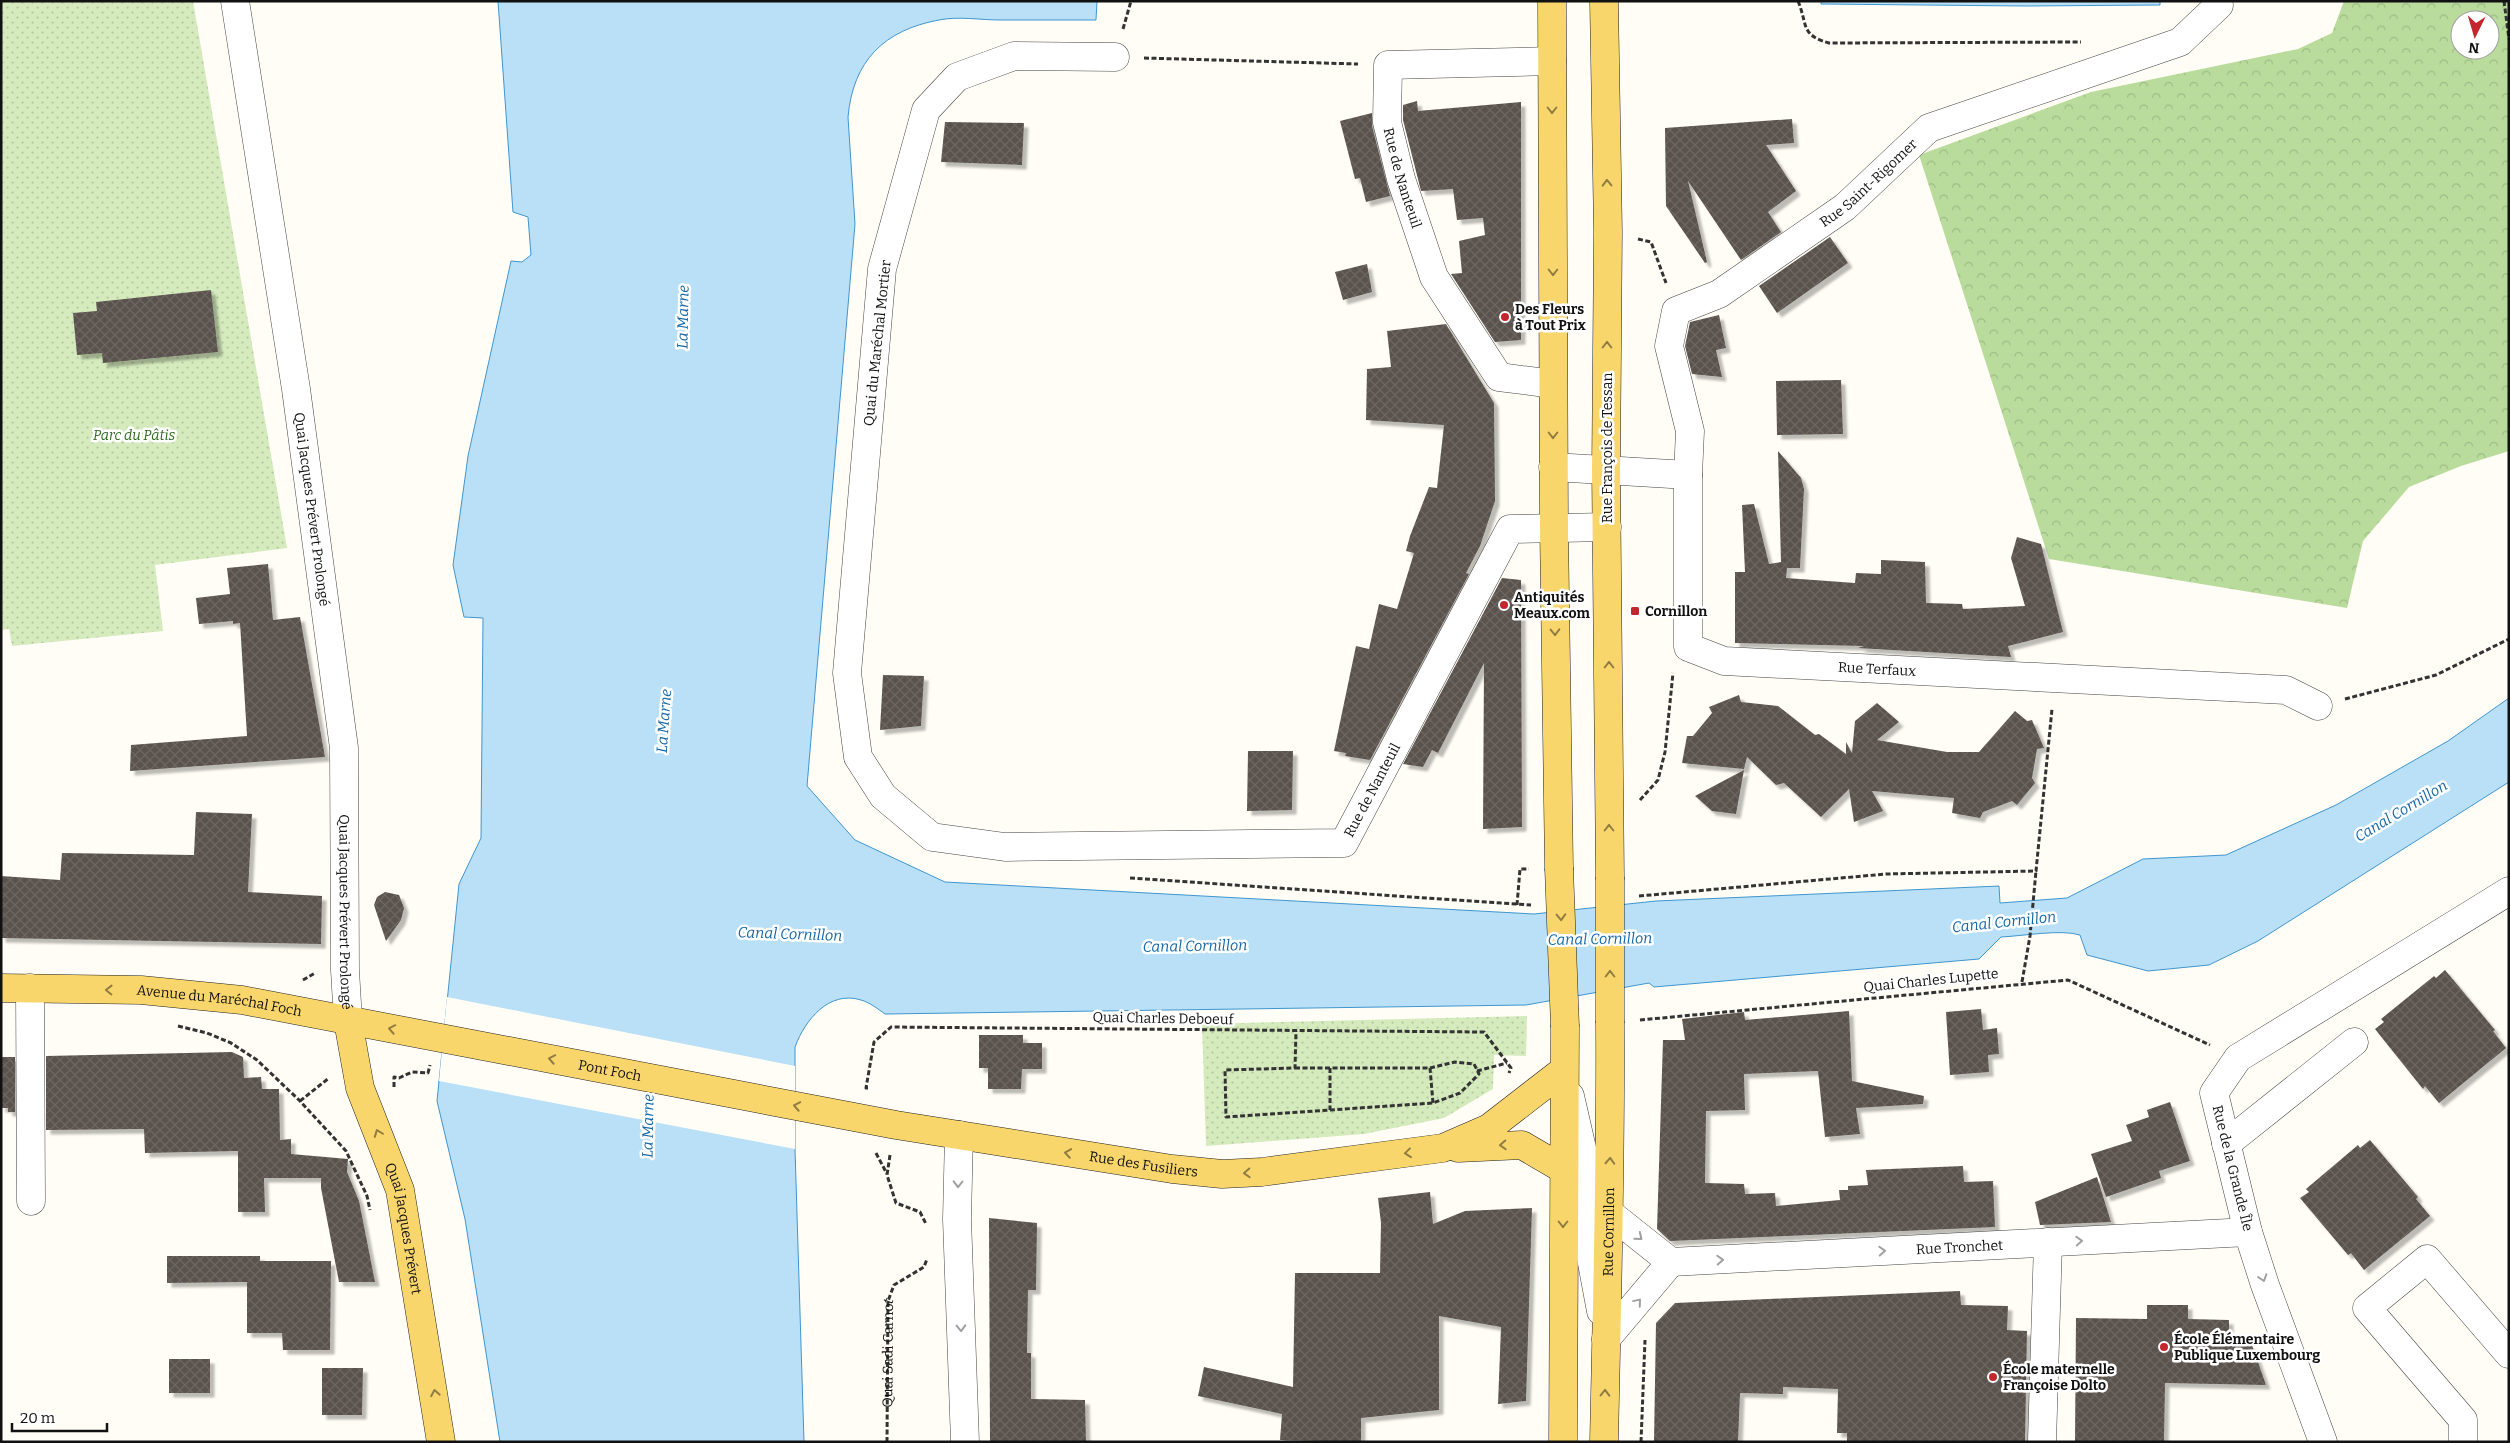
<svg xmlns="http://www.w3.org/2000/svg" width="2510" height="1443" viewBox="0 0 2510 1443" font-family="Bitter,serif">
<defs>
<pattern id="forest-crowns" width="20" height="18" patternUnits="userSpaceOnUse" patternTransform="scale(1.25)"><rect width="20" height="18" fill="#b9dc9c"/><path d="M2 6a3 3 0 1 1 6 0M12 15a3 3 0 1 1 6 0" fill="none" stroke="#9ebc85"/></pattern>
<pattern id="park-dots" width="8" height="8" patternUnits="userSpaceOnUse" patternTransform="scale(1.25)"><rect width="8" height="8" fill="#d5ebbd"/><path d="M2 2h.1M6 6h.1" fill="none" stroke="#b6c8a1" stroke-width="1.8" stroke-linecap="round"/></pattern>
<pattern id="building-cross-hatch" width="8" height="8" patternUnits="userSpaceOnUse" patternTransform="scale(1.25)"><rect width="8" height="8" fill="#5a524d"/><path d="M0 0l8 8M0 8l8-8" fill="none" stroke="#6d6662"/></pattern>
<filter id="shadow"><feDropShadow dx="4.5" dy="4.5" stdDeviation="1" flood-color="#0004"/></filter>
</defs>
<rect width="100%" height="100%" fill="#fffdf5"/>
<!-- forest -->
<path fill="url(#forest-crowns)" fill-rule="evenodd" d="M 2344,1 L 2509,1 L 2509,451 L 2461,466 L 2409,487 L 2363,541 L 2347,608 L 2049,559 L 1919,155 L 2091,92 L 2298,49 L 2332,33 ZM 2460,20 L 2490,20 L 2490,50 L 2460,50 Z"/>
<!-- park -->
<path fill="url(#park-dots)" d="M 1,1 L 193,1 L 287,548 L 155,565 L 163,631 L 12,646 L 9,629 L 1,630 Z
M 1527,1016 L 1526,1056 L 1494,1055 L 1493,1089 L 1444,1118 L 1364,1134 L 1206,1146 L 1202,1024 Z"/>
<!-- water -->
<path fill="#b9e0f7" stroke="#3f96cf" d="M 498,1 L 1097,1 L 1096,20 C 1064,20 1032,20 1000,20 C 981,20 958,16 939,20 C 884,30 853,61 848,117 L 855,224 L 807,786 L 855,840 L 945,882 L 1534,914 L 1656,901 L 1999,886 L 2000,903 L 2067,898 L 2143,859 L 2226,855 L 2336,805 L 2448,741 L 2509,698 L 2509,782 L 2258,941 L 2209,965 L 2148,971 L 2087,955 L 2080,935 C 2061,929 2023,936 2001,937 L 1979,959 L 1654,987 L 1649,983 L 1526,1005 L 885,1014 C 878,1009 869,1002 861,1000 C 829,990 805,1020 795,1047 L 795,1149 L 804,1442 L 500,1442 L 465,1219 L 437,1101 L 459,884 L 481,838 L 483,618 L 464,617 L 453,565 L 468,456 L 511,261 L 522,262 L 531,255 L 528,217 L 513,212 Z
M 1821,1 L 2160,1 L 2160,5 L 2025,6 L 1821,4 Z"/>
<!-- pier -->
<path fill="#fffdf5" d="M 447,997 L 795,1066 L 795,1149 L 439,1081 Z"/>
<!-- building -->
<path fill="url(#building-cross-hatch)" filter="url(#shadow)" d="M 1417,101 L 1418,111 L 1521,102 L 1521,340 L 1495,342 L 1451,274 L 1462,273 L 1459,241 L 1485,235 L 1483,218 L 1457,220 L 1453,189 L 1421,191 L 1403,120 L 1403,105 Z
M 1372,113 L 1372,126 L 1390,196 L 1366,202 L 1360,178 L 1355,179 L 1340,121 Z
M 1792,119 L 1794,143 L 1766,145 L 1796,191 L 1768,212 L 1781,232 L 1741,260 L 1688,181 L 1707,262 L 1705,263 L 1666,206 L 1665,128 Z
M 945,122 L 1024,123 L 1022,165 L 941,162 Z
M 1830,237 L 1848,263 L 1777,313 L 1759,286 Z
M 1367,264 L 1372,292 L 1343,300 L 1335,272 Z
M 211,290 L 218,352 L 103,363 L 102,353 L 77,355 L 73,313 L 97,311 L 96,302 Z
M 1719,315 L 1726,348 L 1716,350 L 1722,377 L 1692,374 L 1685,346 L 1690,322 Z
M 1446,324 L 1494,403 L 1495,501 L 1480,546 L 1466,573 L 1469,574 L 1370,760 L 1345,756 L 1346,753 L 1334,751 L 1356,646 L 1369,649 L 1379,604 L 1397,609 L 1414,553 L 1406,551 L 1410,536 L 1429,487 L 1437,488 L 1444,425 L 1366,420 L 1367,369 L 1391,367 L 1387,331 Z
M 1841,380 L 1843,434 L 1777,435 L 1776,381 Z
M 1778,451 L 1801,478 L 1804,489 L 1800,568 L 1787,568 L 1786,578 L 1855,583 L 1856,573 L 1881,574 L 1881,560 L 1925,562 L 1926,603 L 1962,604 L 1963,609 L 2025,606 L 2011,558 L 2017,537 L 2041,544 L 2063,632 L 2008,646 L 2011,657 L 1858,648 L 1864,646 L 1735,643 L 1735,572 L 1745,572 L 1742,505 L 1754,504 L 1769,564 L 1781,562 Z
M 268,564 L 273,620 L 300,617 L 325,757 L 130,771 L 131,745 L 247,736 L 240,623 L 233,624 L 233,621 L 199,624 L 196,598 L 230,594 L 227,568 Z
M 1502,578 L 1521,580 L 1522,827 L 1483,829 L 1484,663 L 1438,753 L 1432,750 L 1423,767 L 1403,764 Z
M 883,675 L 924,676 L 921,726 L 880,730 Z
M 1739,695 L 1741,702 L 1778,706 L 1815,735 L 1819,734 L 1846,754 L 1846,742 L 1852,753 L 1855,721 L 1877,703 L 1899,722 L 1877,740 L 1947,752 L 1979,752 L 2015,711 L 2027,721 L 2032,720 L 2044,748 L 2037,749 L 2032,778 L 2035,783 L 2017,805 L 2012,801 L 1983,812 L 1980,818 L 1952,813 L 1954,798 L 1872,791 L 1883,811 L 1854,822 L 1849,789 L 1821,817 L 1784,783 L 1776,785 L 1747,757 L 1744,769 L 1682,763 L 1687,736 L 1693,736 L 1712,713 L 1709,707 Z
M 1248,751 L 1293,751 L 1292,810 L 1247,811 Z
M 1744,770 L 1736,814 L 1712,811 L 1695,796 Z
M 196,812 L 252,814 L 248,892 L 322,896 L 321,944 L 1,938 L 1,876 L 60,880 L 62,853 L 194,855 Z
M 385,892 L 399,895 L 404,908 L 401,920 L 386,941 L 374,905 L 377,897 Z
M 2445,970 L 2495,1030 L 2493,1031 L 2506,1048 L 2439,1103 L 2425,1086 L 2423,1089 L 2375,1029 L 2384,1022 L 2381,1019 L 2434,976 L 2436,978 Z
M 1981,1009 L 1983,1030 L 1997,1028 L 1999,1054 L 1988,1055 L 1989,1072 L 1950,1075 L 1946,1012 Z
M 1849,1011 L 1852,1081 L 1924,1096 L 1923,1104 L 1856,1108 L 1860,1134 L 1825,1137 L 1818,1071 L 1744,1074 L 1745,1110 L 1706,1111 L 1705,1183 L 1744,1184 L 1745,1194 L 1775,1193 L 1776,1206 L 1840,1200 L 1839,1190 L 1848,1190 L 1848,1186 L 1868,1185 L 1866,1170 L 1963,1166 L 1964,1182 L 1993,1181 L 1995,1227 L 1670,1241 L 1657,1229 L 1663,1040 L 1685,1040 L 1682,1019 L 1744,1012 L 1745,1020 Z
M 979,1035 L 1023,1035 L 1023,1043 L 1042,1043 L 1042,1069 L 1022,1069 L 1021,1089 L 988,1089 L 988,1068 L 979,1068 Z
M 232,1052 L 243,1057 L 244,1078 L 261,1077 L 262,1089 L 279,1089 L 280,1140 L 291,1139 L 291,1154 L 348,1159 L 347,1172 L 359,1201 L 375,1282 L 339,1282 L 321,1188 L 321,1178 L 264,1178 L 265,1212 L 238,1212 L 238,1151 L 145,1153 L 144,1129 L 46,1130 L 46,1056 Z
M 1,1057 L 15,1057 L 15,1112 L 8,1112 L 8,1108 L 1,1108 Z
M 2170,1102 L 2190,1161 L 2159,1171 L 2161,1178 L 2106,1197 L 2091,1154 L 2132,1141 L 2126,1125 L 2149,1117 L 2147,1110 Z
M 2370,1140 L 2418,1197 L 2416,1199 L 2430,1216 L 2364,1270 L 2351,1253 L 2348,1255 L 2300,1198 L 2309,1192 L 2306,1189 L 2358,1145 L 2360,1148 Z
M 2097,1177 L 2111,1222 L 2040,1225 L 2035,1202 Z
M 1430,1192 L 1433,1224 L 1465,1211 L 1532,1208 L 1526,1401 L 1498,1404 L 1501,1327 L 1439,1316 L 1439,1410 L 1361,1418 L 1361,1442 L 1280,1440 L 1282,1414 L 1198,1396 L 1204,1367 L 1293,1387 L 1295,1273 L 1380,1273 L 1381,1223 L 1378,1198 Z
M 989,1218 L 1037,1223 L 1036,1290 L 1028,1290 L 1027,1353 L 1031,1353 L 1031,1399 L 1085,1400 L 1086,1442 L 990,1442 Z
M 167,1256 L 260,1256 L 260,1261 L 331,1261 L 330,1350 L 283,1350 L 282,1333 L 247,1333 L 247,1282 L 167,1283 Z
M 1960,1291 L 1961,1305 L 2008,1306 L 2007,1330 L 2027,1331 L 2025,1442 L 1847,1442 L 1847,1433 L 1837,1433 L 1838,1389 L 1783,1387 L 1783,1394 L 1740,1393 L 1738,1442 L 1654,1442 L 1656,1323 L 1675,1303 Z
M 2147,1305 L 2188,1305 L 2188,1319 L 2229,1320 L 2229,1345 L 2252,1345 L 2266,1385 L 2165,1383 L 2164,1442 L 2075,1442 L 2076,1318 L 2147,1319 Z
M 169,1359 L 210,1359 L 210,1393 L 169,1393 Z
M 322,1368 L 363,1368 L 362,1415 L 322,1415 Z"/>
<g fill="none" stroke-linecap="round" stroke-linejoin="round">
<defs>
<g id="minor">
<path id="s2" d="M 235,1 L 296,389 L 344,748 L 345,970 L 348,1021"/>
<path id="s3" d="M 1115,57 L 1014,56 L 957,77 L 926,110 L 882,269 L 847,673 L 858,757 L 883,796 L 932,837 L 1005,847 L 1344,843 L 1510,529 L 1607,527"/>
<path id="s4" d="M 1552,61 L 1388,65 L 1387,122 L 1401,179 L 1434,277 L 1499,377 L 1553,384"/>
<path id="s5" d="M 1553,467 L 1688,475 L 1688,647 L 1724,661 L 2286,690 L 2318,706"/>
<path id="s6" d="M 1688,475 L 1690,431 L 1669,346 L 1676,311 L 1719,294 L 1845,207 L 1929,128 L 2180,42 L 2219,5"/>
<path d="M 30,988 L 31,1201"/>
<path d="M 1570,1096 L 1586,1166 L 1608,1212 L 1671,1262"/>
<path d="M 959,1135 L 957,1219 L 965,1442"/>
<path d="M 2226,1144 L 2354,1042"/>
<path d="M 1563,1169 L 1581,1204 L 1601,1311"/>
<path id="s7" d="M 1671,1262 L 2248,1232"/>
<path d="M 1606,1339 L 1671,1262"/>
<path d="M 2042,1442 L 2048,1242"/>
<path d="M 2323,1442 L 2265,1285 L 2248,1232 L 2214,1093 L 2238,1058 L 2509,891"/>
<path d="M 2463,1442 L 2463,1420 L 2367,1308 L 2427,1259 L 2509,1354"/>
</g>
<g id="major">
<path d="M 1552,1 L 1554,529 L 1559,868"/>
<path d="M 1604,1 L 1608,232 L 1606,470 L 1610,877"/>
<path id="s8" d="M 1,988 L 141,990 L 242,1000 L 896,1125 L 1172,1169 L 1222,1174 L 1262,1172 L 1443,1148 L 1489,1128 L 1564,1070"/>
<path id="s9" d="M 348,1021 L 360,1088 L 400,1190 L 441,1442"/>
<path d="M 1458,1148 L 1522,1145 L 1563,1169"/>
<path d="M 1563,1442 L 1565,1027"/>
<path id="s10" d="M 1604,1442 C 1607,1302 1611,1162 1610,1023"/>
</g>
</defs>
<!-- minor casing -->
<use href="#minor" stroke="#444" stroke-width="29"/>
<!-- major casing -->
<use href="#major" stroke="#222" stroke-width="29"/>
<!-- path -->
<g stroke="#333" stroke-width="3" stroke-dasharray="5 2.5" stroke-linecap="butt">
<path d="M 1798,1 C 1808,25 1800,35 1829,43 L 2081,42"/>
<path d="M 2504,1 L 2509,39"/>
<path d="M 1123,29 L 1131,1"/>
<path d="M 1144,58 L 1358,64"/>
<path d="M 1638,239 L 1651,242 L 1666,283"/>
<path d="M 2345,699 L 2436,675 L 2509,639"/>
<path d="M 1640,800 L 1658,780 L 1665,752 L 1673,673"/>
<path d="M 1130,878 L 1531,905"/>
<path d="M 1639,896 L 1886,874 L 2036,871 L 2052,709"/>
<path d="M 1517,905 L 1520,869 L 1529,869"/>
<path d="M 303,980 L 315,973"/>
<path d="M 2022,982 L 2030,936 L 2036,871"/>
<path d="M 1640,1020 L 2068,980 L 2210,1045"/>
<path d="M 178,1026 L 207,1033 L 231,1043 L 257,1060 L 300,1101 L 346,1151 L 367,1196 L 370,1210"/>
<path d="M 1295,1068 L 1430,1068 L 1455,1062 L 1474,1064 L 1479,1074 L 1460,1093 L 1433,1103 L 1226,1117 L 1225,1070 L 1295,1068 L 1296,1031"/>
<path d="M 1330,1068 L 1330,1110"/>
<path d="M 1430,1068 L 1433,1103"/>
<path d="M 1477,1071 L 1507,1063"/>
<path d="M 394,1087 L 394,1077 L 399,1078 L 412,1072 L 428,1073 L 430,1065"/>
<path d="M 868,1088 L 866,1088 L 874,1042 L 891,1027 L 1480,1032 L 1484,1032 L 1511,1068 L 1509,1073"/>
<path d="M 300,1101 L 329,1078"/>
<path d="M 876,1153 L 887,1174"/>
<path d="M 890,1155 L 887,1175 L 896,1203 L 920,1212 L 926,1224"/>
<path id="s1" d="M 887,1442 L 888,1301 L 894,1285 L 924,1267 L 927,1259"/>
<path d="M 1641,1442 L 1645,1340"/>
</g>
<!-- minor -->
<use href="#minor" stroke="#fff" stroke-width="28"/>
<!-- major -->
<use href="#major" stroke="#f9d66b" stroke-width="28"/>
<defs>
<path id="major-bridge" d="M 1559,868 L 1565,1027
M 1610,877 L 1610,1023"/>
</defs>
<!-- major-bridge casing -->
<use href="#major-bridge" stroke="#222" stroke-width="29" stroke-linecap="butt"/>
<!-- major-bridge -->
<use href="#major-bridge" stroke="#f9d66b" stroke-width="28"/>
</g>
<!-- one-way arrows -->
<defs><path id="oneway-chevron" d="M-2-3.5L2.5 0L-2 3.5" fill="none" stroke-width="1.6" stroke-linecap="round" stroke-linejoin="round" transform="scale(1.25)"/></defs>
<g stroke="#917d42">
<use href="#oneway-chevron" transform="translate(1552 110) rotate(90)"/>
<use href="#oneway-chevron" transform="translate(1607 183) rotate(-91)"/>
<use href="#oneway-chevron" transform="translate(1553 272) rotate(90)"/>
<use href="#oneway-chevron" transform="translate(1607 345) rotate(-90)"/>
<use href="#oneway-chevron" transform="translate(1553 435) rotate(90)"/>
<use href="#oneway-chevron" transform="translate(1555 632) rotate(89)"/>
<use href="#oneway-chevron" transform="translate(1609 665) rotate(-90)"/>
<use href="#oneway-chevron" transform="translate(1609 828) rotate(-90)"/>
<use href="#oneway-chevron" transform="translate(1561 917) rotate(88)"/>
<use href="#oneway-chevron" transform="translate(1610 974) rotate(-90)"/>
<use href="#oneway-chevron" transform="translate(109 990) rotate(-179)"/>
<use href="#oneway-chevron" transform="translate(392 1029) rotate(-169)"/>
<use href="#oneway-chevron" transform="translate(552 1059) rotate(-169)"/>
<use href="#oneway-chevron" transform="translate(797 1106) rotate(-169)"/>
<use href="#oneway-chevron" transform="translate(378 1133) rotate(-111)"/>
<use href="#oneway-chevron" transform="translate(1503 1145) rotate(177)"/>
<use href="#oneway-chevron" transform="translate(1068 1153) rotate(-171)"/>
<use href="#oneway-chevron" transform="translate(1408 1153) rotate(173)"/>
<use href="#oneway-chevron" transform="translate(1610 1161) rotate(-87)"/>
<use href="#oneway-chevron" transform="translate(1247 1173) rotate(177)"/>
<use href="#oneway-chevron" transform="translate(1563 1224) rotate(90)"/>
<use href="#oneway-chevron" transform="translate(435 1393) rotate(-100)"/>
<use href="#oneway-chevron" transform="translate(1605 1393) rotate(-89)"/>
</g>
<g stroke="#a0a0a0">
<use href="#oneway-chevron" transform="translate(958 1184) rotate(91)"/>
<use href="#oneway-chevron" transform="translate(1639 1237) rotate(39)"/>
<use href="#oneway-chevron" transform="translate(2079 1241) rotate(-3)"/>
<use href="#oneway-chevron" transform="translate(1882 1251) rotate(-3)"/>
<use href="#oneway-chevron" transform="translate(1720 1260) rotate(-3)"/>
<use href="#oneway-chevron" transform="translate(2263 1278) rotate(72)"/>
<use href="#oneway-chevron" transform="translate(1638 1302) rotate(-50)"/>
<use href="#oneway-chevron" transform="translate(961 1328) rotate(88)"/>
</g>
<!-- markers -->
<g fill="#c4262e" stroke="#fff" stroke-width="2">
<circle cx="1505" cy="317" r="5"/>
<circle cx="1504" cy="605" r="5"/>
<rect x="1630" y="606" width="10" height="10" rx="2.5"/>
<circle cx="2164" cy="1347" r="5"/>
<circle cx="1993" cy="1377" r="5"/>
</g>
<g text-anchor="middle" stroke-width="5" stroke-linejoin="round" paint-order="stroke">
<!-- street labels -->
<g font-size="14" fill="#111" stroke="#fff">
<text dy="5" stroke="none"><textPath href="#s4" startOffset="279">Rue de Nanteuil</textPath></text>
<text dy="5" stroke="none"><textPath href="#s6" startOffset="400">Rue Saint-Rigomer</textPath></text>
<text transform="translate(877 343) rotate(-84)" y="5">Quai du Maréchal Mortier</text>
<text transform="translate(1607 448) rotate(-90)" y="5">Rue François de Tessan</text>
<text dy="5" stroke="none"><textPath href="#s2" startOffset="514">Quai Jacques Prévert Prolongé</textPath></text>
<text dy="5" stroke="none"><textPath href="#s5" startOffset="499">Rue Terfaux</textPath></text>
<text dy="5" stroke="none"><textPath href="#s3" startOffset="1445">Rue de Nanteuil</textPath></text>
<text dy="5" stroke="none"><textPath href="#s2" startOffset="919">Quai Jacques Prévert Prolongé</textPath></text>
<text transform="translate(1931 980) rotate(-6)" y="5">Quai Charles Lupette</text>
<text dy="5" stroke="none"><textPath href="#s8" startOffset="219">Avenue du Maréchal Foch</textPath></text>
<text transform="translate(1163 1018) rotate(1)" y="5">Quai Charles Deboeuf</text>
<text dy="5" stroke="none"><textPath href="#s8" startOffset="616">Pont Foch</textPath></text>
<text dy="5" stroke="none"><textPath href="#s8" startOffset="1158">Rue des Fusiliers</textPath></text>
<text transform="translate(2233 1168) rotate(76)" y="5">Rue de la Grande Île</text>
<text dy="5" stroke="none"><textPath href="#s9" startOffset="216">Quai Jacques Prévert</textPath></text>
<text dy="5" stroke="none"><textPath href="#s10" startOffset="210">Rue Cornillon</textPath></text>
<text dy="5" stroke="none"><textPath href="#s7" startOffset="289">Rue Tronchet</textPath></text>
<text dy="5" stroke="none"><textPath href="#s1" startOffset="89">Quai Sadi Carnot</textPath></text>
</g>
<!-- poi labels -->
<g font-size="14" font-weight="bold" fill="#111" stroke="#fff" text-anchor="start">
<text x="1515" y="314">Des Fleurs<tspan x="1515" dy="16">à Tout Prix</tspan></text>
<text x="1514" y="602">Antiquités<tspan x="1514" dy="16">Meaux.com</tspan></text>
<text x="1645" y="616">Cornillon</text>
<text x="2174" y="1344">École Élémentaire<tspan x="2174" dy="16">Publique Luxembourg</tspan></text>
<text x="2003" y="1374">École maternelle<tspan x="2003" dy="16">Françoise Dolto</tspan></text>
</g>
<!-- park labels -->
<g font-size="14" font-style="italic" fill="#2f6b1f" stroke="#fff">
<text x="134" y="440">Parc du Pâtis</text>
</g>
<!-- water labels -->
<g font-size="15" font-style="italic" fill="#1768a6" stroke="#fff">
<text transform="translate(683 317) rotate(-89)" y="5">La Marne</text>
<text transform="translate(664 721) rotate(-86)" y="5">La Marne</text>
<text transform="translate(2401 811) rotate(-31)" y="5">Canal Cornillon</text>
<text transform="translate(2004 922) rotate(-6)" y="5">Canal Cornillon</text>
<text transform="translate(790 934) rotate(2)" y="5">Canal Cornillon</text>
<text transform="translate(1600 939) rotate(-1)" y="5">Canal Cornillon</text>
<text transform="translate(1195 946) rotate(-1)" y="5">Canal Cornillon</text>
<text transform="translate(648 1126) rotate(-89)" y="5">La Marne</text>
</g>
</g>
<!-- border -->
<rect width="2510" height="1443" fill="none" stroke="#111111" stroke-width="5"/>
<!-- north arrow -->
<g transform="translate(2475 35) rotate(185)"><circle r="24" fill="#ffffff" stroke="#a0a0a0"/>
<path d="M0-4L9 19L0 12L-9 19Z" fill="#c4262e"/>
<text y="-8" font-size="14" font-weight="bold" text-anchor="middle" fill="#111111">N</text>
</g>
<!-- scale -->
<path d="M12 1423v8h95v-8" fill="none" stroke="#111111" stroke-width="2.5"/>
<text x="20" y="1423" font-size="15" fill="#111111" stroke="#ffffff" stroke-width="4" paint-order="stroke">20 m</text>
</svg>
